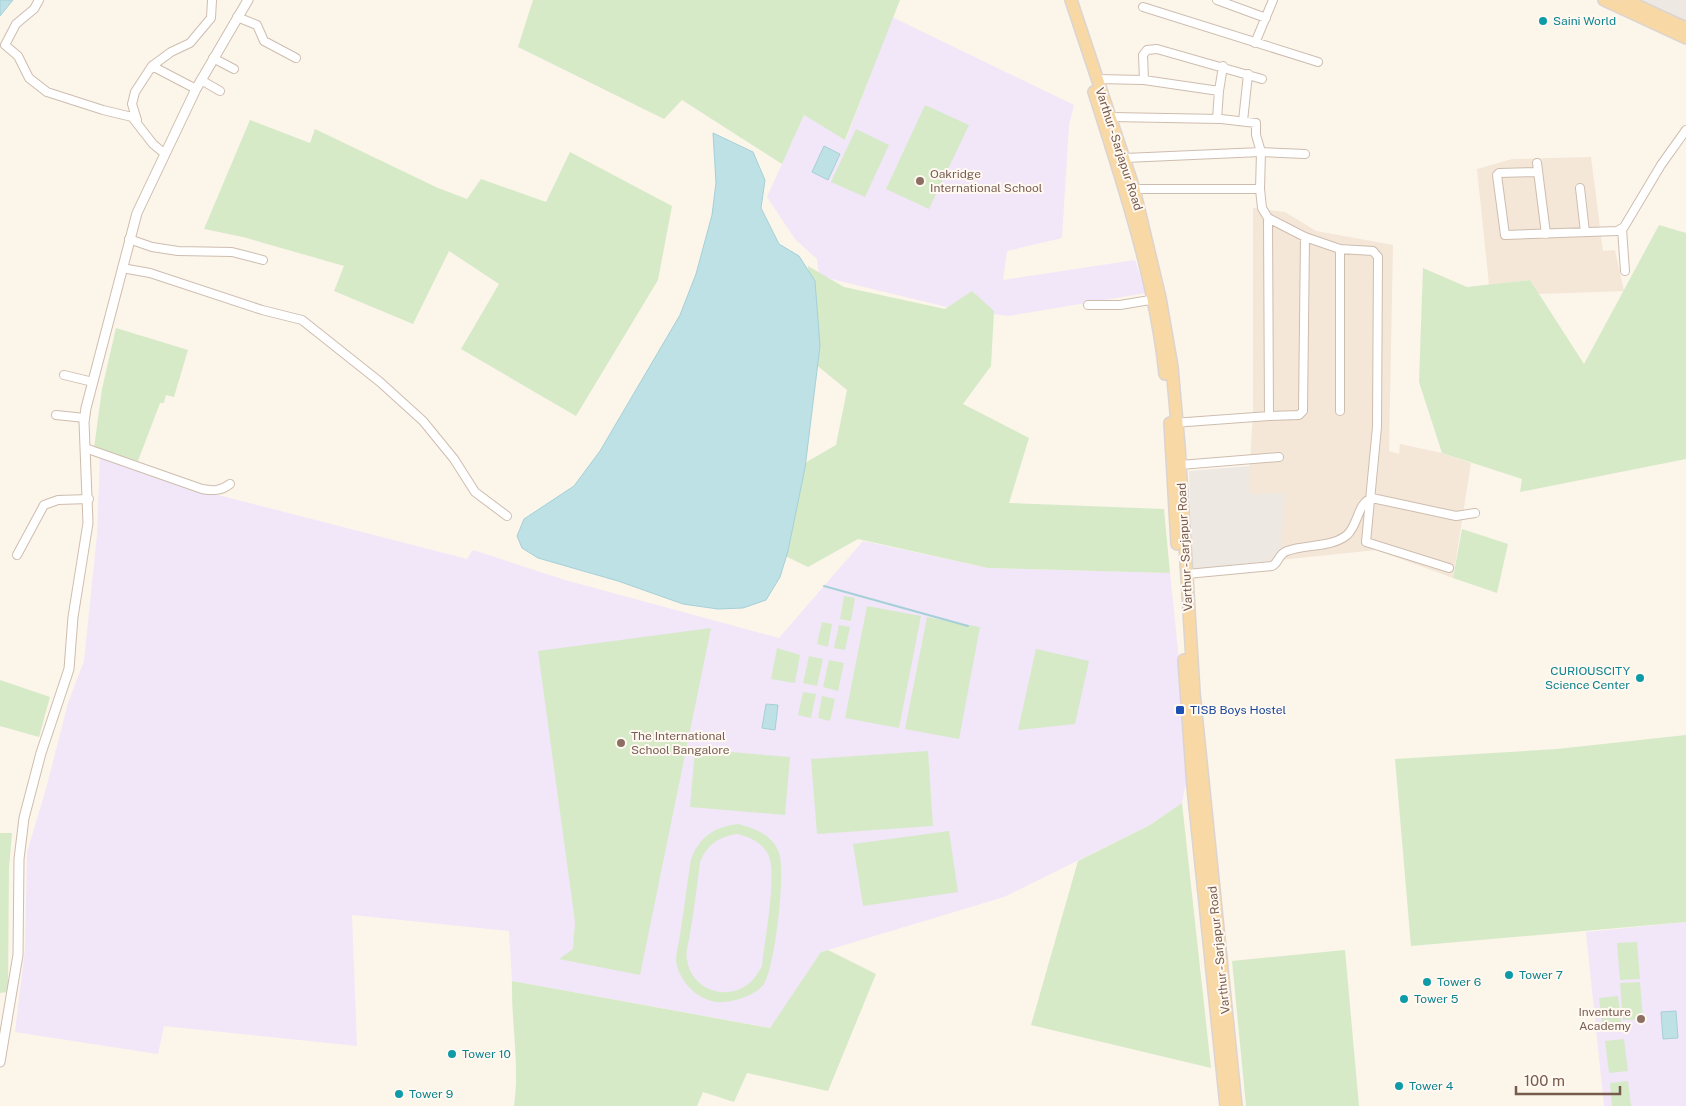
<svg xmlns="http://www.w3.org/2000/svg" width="1686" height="1106" viewBox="0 0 1686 1106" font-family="'Public Sans',sans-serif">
<rect width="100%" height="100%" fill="#fcf5ea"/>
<!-- residential -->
<path fill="#f4e7d8" d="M 1591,157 L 1603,251 L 1615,250 L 1624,291 L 1539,294 L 1530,280 L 1489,285 L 1477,169 L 1512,159 Z
M 1253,208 L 1285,212 L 1316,231 L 1393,245 L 1389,451 L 1399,454 L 1400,444 L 1442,453 L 1471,463 L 1453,578 L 1376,550 L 1280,560 L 1248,494 L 1253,413 Z"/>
<!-- industrial -->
<path fill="#eee8e3" d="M 1635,0 L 1686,0 L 1686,24 Z
M 1250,466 L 1249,494 L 1285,493 L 1280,560 L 1192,569 L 1189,471 Z"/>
<!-- education -->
<path fill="#f2e6f9" d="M 892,17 L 1074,105 L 1069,125 L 1062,238 L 1007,251 L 1003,280 L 1135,260 L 1146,293 L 1009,316 L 955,309 L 819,276 L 817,259 L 795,239 L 767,197 L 804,115 L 846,140 Z
M 100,457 L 203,491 L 467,559 L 473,550 L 565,580 L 779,638 L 863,541 L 988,568 L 1170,573 L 1181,679 L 1186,782 L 1182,803 L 1150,825 L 1004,897 L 821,952 L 771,1028 L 512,981 L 509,931 L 352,915 L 357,1046 L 164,1026 L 158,1054 L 15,1032 L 25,949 L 27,852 L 46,789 L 68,703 L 84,661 L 97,535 Z
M 1686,922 L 1686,1106 L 1604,1106 L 1586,932 Z"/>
<!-- green -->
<path fill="#d6eac8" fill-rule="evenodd" d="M 533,0 L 900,0 L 845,140 L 804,115 L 782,164 L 682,100 L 664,119 L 518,47 Z
M 925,105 L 969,125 L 929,209 L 886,189 Z
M 250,120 L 310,143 L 315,129 L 438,188 L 467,199 L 481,179 L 546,202 L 570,152 L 672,206 L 658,280 L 576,416 L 461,349 L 499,284 L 449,251 L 413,324 L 334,291 L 344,266 L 243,237 L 204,229 Z
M 856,129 L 889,145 L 865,197 L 831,182 Z
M 1659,225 L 1686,233 L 1686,459 L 1520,492 L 1522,479 L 1442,453 L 1419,382 L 1423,268 L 1467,287 L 1530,280 L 1584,364 Z
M 808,266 L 844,287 L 945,309 L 972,291 L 994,311 L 991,366 L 963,404 L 1029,438 L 1009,503 L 1164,509 L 1170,573 L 988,568 L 858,539 L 808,567 L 775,551 L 777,479 L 836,445 L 847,390 L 814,363 Z
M 116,328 L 188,350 L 174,397 L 166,395 L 164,403 L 160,403 L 138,461 L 94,448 L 102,389 Z
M 1462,529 L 1508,544 L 1497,593 L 1453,578 Z
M 844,596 L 855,598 L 851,621 L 840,619 Z
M 867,606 L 921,616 L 899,728 L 845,718 Z
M 927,617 L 980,627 L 959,739 L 905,729 Z
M 822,622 L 832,624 L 828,647 L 817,644 Z
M 839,625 L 850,627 L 845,650 L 834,648 Z
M 711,628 L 640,975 L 559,959 L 573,949 L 575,922 L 538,651 Z
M 777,648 L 800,655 L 795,683 L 771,679 Z
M 1036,649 L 1089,661 L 1075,724 L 1018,730 Z
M 809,656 L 823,659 L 817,686 L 803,683 Z
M 829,660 L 844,663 L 838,691 L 823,687 Z
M 0,680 L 50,697 L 39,737 L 0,726 Z
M 803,692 L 816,694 L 811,718 L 798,715 Z
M 822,696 L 835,699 L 830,721 L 818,718 Z
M 1686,735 L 1686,922 L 1411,946 L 1395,759 L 1557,749 Z
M 695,749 L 790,757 L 785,815 L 690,807 Z
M 928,751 L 933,826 L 817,834 L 811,759 Z
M 1182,803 L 1211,1068 L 1031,1025 L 1078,861 L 1150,825 Z
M 738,824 C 754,828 773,835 779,853 C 786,873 775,966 764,984 C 756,995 737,1001 724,1002 C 701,1004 679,983 676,961 C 676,953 679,943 680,935 C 684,910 687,884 691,859 C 700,837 713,827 738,824 ZM 737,834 C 750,837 761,842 768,854 C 778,872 764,943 762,966 C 755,980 744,991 728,992 C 708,994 690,980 687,960 C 685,953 689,942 690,934 C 694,910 697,886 700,862 C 708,844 718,837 737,834 Z
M 949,831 L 958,892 L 863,906 L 853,844 Z
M 0,833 L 12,833 L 9,868 L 8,992 L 0,993 Z
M 1637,942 L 1640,979 L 1620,980 L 1617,943 Z
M 828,950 L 876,974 L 828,1091 L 747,1073 L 734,1102 L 703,1092 L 697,1106 L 514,1106 C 520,1064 511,1023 512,981 L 770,1028 L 821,952 Z
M 1345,950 L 1359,1106 L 1246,1106 L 1232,961 Z
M 1640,982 L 1643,1019 L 1623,1020 L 1620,983 Z
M 1618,996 L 1622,1029 L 1603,1031 L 1599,998 Z
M 1624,1039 L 1628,1071 L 1609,1073 L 1605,1041 Z
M 1628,1081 L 1631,1106 L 1612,1106 L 1610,1083 Z"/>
<!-- water -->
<path fill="#bee1e6" stroke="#a5d0d7" d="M 0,0 L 13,0 L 0,16 Z
M 713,133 L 753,152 L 765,180 L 761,208 L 779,244 L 799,256 L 815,281 L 820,346 L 805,468 L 788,551 L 780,577 L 766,600 L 743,608 L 718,609 L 683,604 L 618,581 L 538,558 L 522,548 L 517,536 L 524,519 L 574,486 L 600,451 L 680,315 L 696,274 L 712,215 L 716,183 Z
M 824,146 L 840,154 L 828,180 L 812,172 Z
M 766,704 L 778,705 L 775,730 L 762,728 Z
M 1676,1011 L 1678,1038 L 1663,1039 L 1661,1012 Z"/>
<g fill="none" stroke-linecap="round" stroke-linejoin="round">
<!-- stream -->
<path stroke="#a5d0d7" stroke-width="2" d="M 824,586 L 968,626"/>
<defs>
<path id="minor" d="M 39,0 L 34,9 L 16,24 L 5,45 L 18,56 L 29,78 L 47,92 L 103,110 L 132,117 L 153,144 L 165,154
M 1217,0 L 1266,18
M 1143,7 L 1318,62
M 237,17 L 257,25 L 264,41 L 296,58
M 1255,43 L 1273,0
M 213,58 L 234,69
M 152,66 L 171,52 L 190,43 L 211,18 L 212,0
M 1097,79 L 1144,80 L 1143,55 L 1147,50 L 1157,49 L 1262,79
M 201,80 L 220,91
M 1144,80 L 1219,91 L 1223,66
M 1112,117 L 1221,119 L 1256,123 L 1256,135 L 1261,152 L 1260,189 L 1134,189
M 1217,119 L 1219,91
M 137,120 L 132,104 L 135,92 L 152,66 L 196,89
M 1243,121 L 1248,74
M 1125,158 L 1261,152 L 1305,154
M 1537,163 L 1546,234
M 1538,172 L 1499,173 L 1497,175 L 1505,235 L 1617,231 L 1624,227 L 1661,165 L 1686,130
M 1580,188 L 1585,232
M 1260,189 L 1262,208 L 1268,218 L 1305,237 L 1340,249 L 1373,251 L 1378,257 L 1377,427 L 1366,542 L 1449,568
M 1268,218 L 1269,416 L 1299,415 L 1303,411 L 1305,237
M 1622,229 L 1625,271
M 129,239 L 152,247 L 178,251 L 232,252 L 263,260
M 122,268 L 150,273 L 262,310 L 302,320 L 380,382 L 423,421 L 454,459 L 475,492 L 507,516
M 1088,305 L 1120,305 L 1156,299
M 64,375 L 93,382
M 1340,411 L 1340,249
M 56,415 L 85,418
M 1173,423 L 1269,416
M 85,448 L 202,489 C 213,491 221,491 230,484
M 1180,465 L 1279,457
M 17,555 L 44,505 L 58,500 L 89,499
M 1187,574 L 1272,566 C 1279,563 1278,554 1287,551 C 1306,544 1331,548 1347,535 C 1359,524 1357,503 1372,498 L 1456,516 L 1475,513"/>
<path id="tertiary" d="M 0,1062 L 18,955 L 19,859 L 24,818 L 41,753 L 69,669 L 73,617 L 88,523 L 84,422 L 86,408 L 137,213 L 196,89 L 248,0"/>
<path id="primary" d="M 1071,0 L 1134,189 L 1160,298 L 1172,367 L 1179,446 L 1194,693 L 1236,1106
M 1604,0 L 1686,38
M 1625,0 L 1686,28
M 1094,92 C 1123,184 1155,278 1165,374
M 1170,423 L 1177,544
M 1184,660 L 1193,787 L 1226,1106"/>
</defs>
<!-- minor casing -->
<use href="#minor" stroke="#cebdaf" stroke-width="10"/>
<!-- tertiary casing -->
<use href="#tertiary" stroke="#cebdaf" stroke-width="11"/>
<!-- primary casing -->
<use href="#primary" stroke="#dcd4d1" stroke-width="14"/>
<!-- minor -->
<use href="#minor" stroke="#fff" stroke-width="8"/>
<!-- tertiary -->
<use href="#tertiary" stroke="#fff" stroke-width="9"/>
<!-- primary -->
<use href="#primary" stroke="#f8d8a5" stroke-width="11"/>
</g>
<!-- markers -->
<g fill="#0f9aa8" stroke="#fff9f1" stroke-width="2">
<circle cx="1543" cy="21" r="5"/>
<circle cx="1640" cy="678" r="5"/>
<circle cx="1509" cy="975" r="5"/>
<circle cx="1427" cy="982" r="5"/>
<circle cx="1404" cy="999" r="5"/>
<circle cx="452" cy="1054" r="5"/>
<circle cx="1399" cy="1086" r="5"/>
<circle cx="399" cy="1094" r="5"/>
</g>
<g fill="#8d6e63" stroke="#fff9f1" stroke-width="2">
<circle cx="920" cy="181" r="5"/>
<circle cx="621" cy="743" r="5"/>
<circle cx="1641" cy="1019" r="5"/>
</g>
<rect fill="#1a4fb4" stroke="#fff9f1" stroke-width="2" x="1175" y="705" width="10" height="10" rx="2.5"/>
<g text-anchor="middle" stroke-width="4" stroke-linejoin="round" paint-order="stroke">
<!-- culture labels -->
<g font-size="12" fill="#0d838f" stroke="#fff9f1" text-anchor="start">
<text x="1553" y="25">Saini World</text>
<text x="1630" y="675" text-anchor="end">CURIOUSCITY<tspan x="1630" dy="14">Science Center</tspan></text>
<text x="1519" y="979">Tower 7</text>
<text x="1437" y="986">Tower 6</text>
<text x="1414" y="1003">Tower 5</text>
<text x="462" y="1058">Tower 10</text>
<text x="1409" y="1090">Tower 4</text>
<text x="409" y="1098">Tower 9</text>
</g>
<!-- street labels -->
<g font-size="12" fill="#775b4d" stroke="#fff9f1">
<text transform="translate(1119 149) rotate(72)" y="4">Varthur - Sarjapur Road</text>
<text transform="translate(1185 547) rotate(-93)" y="4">Varthur - Sarjapur Road</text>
<text transform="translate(1219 950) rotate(-96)" y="4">Varthur - Sarjapur Road</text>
</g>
<!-- education labels -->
<g font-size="12" fill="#785e54" stroke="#fff9f1" text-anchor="start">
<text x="930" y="178">Oakridge<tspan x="930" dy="14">International School</tspan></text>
<text x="631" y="740">The International<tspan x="631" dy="14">School Bangalore</tspan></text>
<text x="1631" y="1016" text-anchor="end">Inventure<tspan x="1631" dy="14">Academy</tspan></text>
</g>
<!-- transit labels -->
<g font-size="12" fill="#164399" stroke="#fff9f1" text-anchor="start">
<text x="1190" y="714">TISB Boys Hostel</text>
</g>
</g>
<!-- scale -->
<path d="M1516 1086v8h104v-8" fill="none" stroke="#775b4d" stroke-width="2.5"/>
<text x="1524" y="1086" font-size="15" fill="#775b4d" stroke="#fff9f1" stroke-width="4" paint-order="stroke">100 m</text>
</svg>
